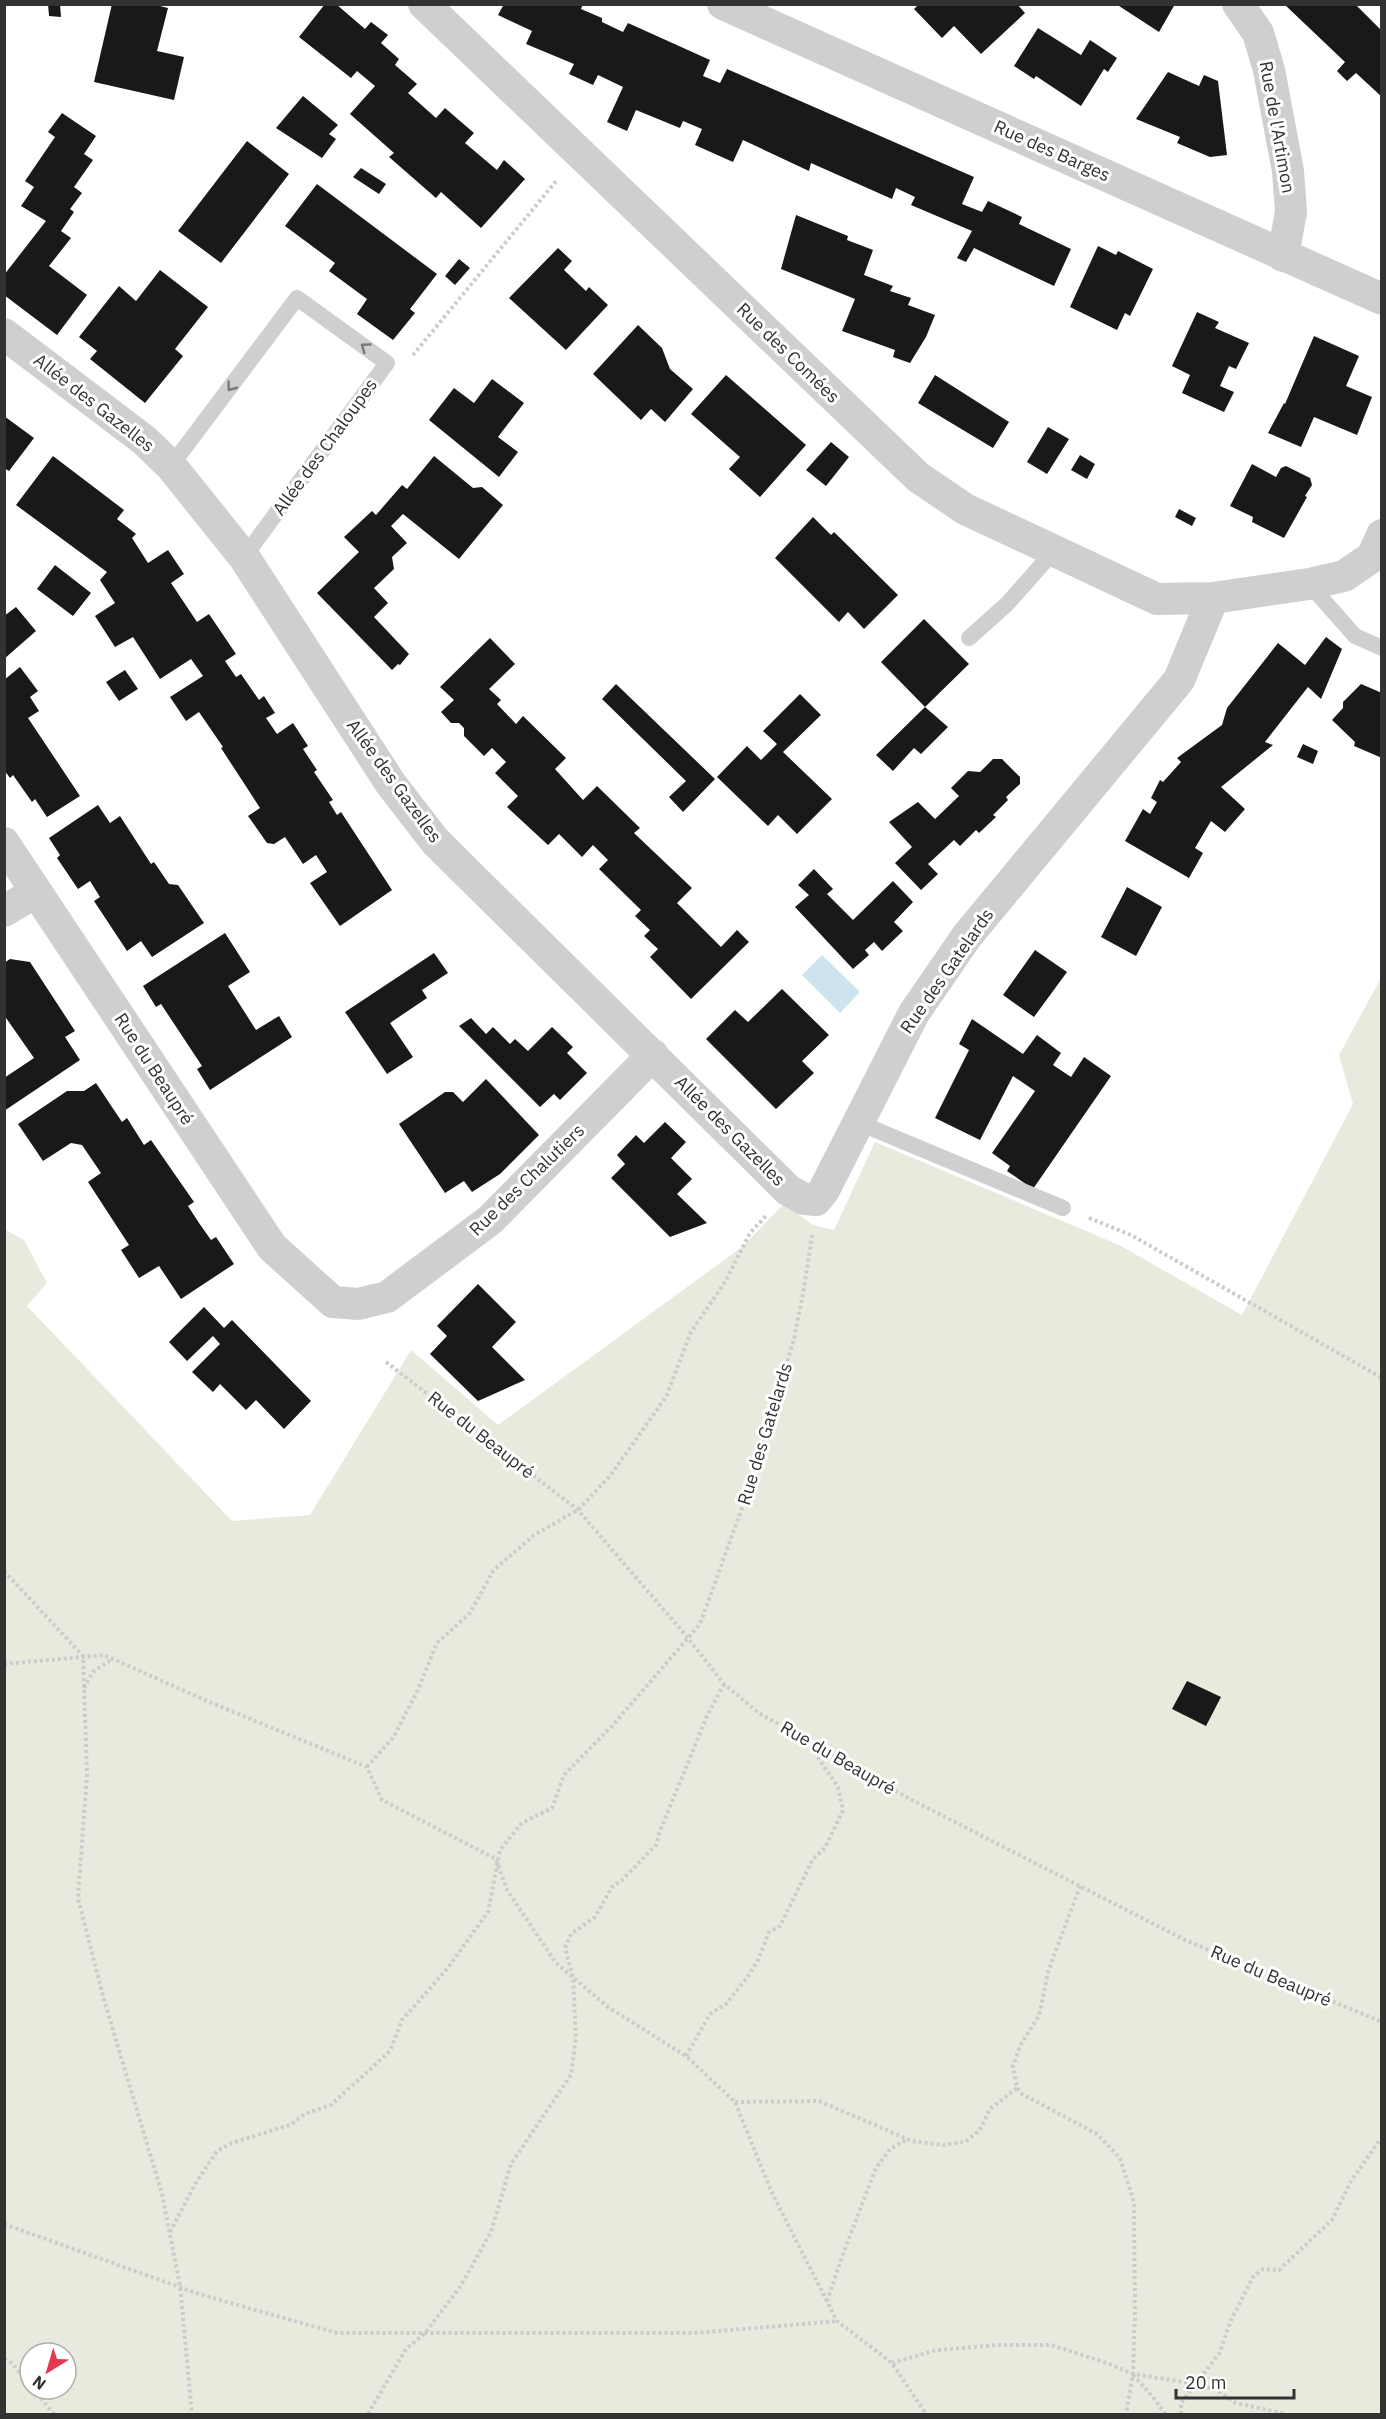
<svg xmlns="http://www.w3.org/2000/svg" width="1386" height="2419" viewBox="0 0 1386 2419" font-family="'IBM Plex Sans',sans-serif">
<rect width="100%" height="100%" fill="#fff"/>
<!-- green -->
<path fill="#e6ebde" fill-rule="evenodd" d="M 1381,978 L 1381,2414 L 5,2414 L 4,1229 L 24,1240 L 47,1283 L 27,1306 L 232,1521 L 310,1515 L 411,1350 L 498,1425 L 742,1247 L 784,1204 L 813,1225 L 834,1230 L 875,1142 L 1119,1245 L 1242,1315 L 1353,1104 L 1339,1055 ZM 30,2353 L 66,2353 L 66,2389 L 30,2389 Z"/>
<!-- water -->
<path fill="#cde4ee" d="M 822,955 L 860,992 L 840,1013 L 802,975 Z"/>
<!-- building -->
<path fill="#191919" d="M 48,4 L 60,4 L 61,17 L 49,16 Z
M 112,4 L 152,4 L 168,8 L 157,51 L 184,57 L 174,100 L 94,82 Z
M 325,4 L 336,4 L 365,29 L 371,22 L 388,35 L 381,43 L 399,59 L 395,65 L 417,84 L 408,93 L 436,118 L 445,108 L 474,133 L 465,143 L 497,170 L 504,160 L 525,179 L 481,228 L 441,192 L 436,198 L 389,157 L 394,153 L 350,114 L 375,86 L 357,71 L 351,78 L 299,37 Z
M 504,4 L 583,4 L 581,9 L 602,18 L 602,22 L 623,32 L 628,23 L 710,60 L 703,76 L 720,83 L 727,69 L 974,177 L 962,204 L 982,212 L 988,201 L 1022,217 L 1019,224 L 1071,249 L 1054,286 L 974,248 L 966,262 L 957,258 L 972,231 L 911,205 L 915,197 L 896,188 L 892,199 L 811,163 L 809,171 L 743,140 L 733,162 L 695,145 L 702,129 L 683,121 L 680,128 L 636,110 L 627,131 L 607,122 L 623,87 L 598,75 L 593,85 L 569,74 L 574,64 L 526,44 L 532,31 L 498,15 Z
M 919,4 L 1017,4 L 1025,13 L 981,54 L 954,26 L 942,38 L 914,9 Z
M 1116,4 L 1175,4 L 1159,32 Z
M 1284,4 L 1355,4 L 1382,31 L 1382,97 L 1356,73 L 1347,81 L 1337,71 L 1345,62 Z
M 1038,28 L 1081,55 L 1090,40 L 1117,58 L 1108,72 L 1104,69 L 1081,106 L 1036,76 L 1034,79 L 1014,66 Z
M 1168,72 L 1199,86 L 1204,75 L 1218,81 L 1227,155 L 1210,157 L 1177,143 L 1180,137 L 1136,119 Z
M 303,96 L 338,125 L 329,134 L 336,139 L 322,158 L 276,128 Z
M 62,113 L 96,136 L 84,154 L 93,160 L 74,187 L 82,193 L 70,209 L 74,212 L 61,231 L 71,238 L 49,266 L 87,295 L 57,335 L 4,295 L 4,275 L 46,221 L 21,206 L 34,187 L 25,181 L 55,137 L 48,132 Z
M 247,141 L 289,174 L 221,263 L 178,231 Z
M 361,168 L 386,184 L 379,194 L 353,177 Z
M 317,184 L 437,274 L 410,309 L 415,313 L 393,340 L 357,314 L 367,299 L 329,271 L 335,263 L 285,226 Z
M 796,215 L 848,236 L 847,240 L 873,250 L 864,275 L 893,286 L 890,291 L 911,298 L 908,305 L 935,315 L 926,337 L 910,363 L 893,357 L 895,350 L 842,331 L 855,299 L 781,269 Z
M 1098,246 L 1116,255 L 1118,251 L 1153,269 L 1130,316 L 1125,313 L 1117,330 L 1070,307 Z
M 558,248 L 572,261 L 564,270 L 586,291 L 589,287 L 608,305 L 566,350 L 509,298 Z
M 459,259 L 470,268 L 455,285 L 445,276 Z
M 160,270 L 208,307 L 175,349 L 183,356 L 145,403 L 90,359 L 97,351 L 79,337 L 119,286 L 136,301 Z
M 1197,312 L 1219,322 L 1215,328 L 1249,343 L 1236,369 L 1229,366 L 1220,386 L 1234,392 L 1224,412 L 1182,393 L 1190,375 L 1172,366 Z
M 638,325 L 662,348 L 670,369 L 693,389 L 665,422 L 651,409 L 641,420 L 593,374 Z
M 1314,336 L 1359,356 L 1346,386 L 1372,397 L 1357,435 L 1314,417 L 1301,447 L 1268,433 L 1284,403 L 1285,404 Z
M 726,375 L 806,445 L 760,497 L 729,469 L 740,457 L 691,414 Z
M 935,375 L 1009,422 L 993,448 L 918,403 Z
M 492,379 L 524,403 L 498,437 L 518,452 L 499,477 L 429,420 L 454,388 L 474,403 Z
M 4,416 L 34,438 L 9,471 L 4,468 Z
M 1048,427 L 1069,439 L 1047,474 L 1027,462 Z
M 831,442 L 849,457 L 826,486 L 806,470 Z
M 1080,455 L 1095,464 L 1087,479 L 1071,470 Z
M 53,456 L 124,510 L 117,519 L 136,534 L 132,538 L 148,563 L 168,550 L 184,574 L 171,583 L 197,622 L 209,614 L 236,654 L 225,661 L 236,677 L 241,674 L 259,700 L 264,696 L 275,713 L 266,718 L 277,734 L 293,723 L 308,746 L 303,749 L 317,770 L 314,772 L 333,800 L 329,802 L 337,815 L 341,812 L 392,890 L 340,926 L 310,883 L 327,872 L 316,855 L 303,864 L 285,837 L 274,844 L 267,843 L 248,816 L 260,808 L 221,748 L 223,747 L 199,712 L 186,721 L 170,697 L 203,676 L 191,659 L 160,679 L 133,637 L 115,647 L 95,616 L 115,603 L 100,580 L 107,572 L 16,505 Z
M 434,456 L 473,488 L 482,487 L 503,505 L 459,559 L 403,514 L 391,526 L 407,543 L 392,557 L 394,569 L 374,588 L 388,603 L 374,617 L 409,654 L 400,665 L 398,664 L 392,670 L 317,593 L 359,552 L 344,537 L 372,511 L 376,515 L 402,485 L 407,489 Z
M 1252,464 L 1276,477 L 1281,468 L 1286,466 L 1310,478 L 1312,485 L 1305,496 L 1307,497 L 1284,538 L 1252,522 L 1253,517 L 1230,506 Z
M 1179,509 L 1196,518 L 1192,526 L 1175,517 Z
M 813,517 L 831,535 L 834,532 L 898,595 L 864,629 L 848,612 L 839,622 L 775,558 Z
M 55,565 L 91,593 L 73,616 L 37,589 Z
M 16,607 L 36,631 L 4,659 L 4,616 Z
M 924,619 L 969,664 L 925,707 L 881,662 Z
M 1326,637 L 1342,649 L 1321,699 L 1308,687 L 1265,742 L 1273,745 L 1221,787 L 1245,809 L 1225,832 L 1211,821 L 1195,848 L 1203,853 L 1189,878 L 1125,841 L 1143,809 L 1150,814 L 1157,802 L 1151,798 L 1160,780 L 1163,782 L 1181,762 L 1177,758 L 1222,725 L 1227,708 L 1278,643 L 1305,665 Z
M 490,638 L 515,664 L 489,689 L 501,700 L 497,704 L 516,724 L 523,716 L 566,758 L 555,769 L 583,800 L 597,786 L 640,828 L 634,833 L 692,888 L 677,903 L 721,947 L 737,930 L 749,942 L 691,999 L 650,957 L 658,949 L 644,936 L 650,930 L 635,916 L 641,910 L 599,869 L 608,860 L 593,845 L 582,857 L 559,834 L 548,845 L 507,807 L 518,796 L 495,773 L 506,762 L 492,748 L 484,756 L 464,736 L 464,728 L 459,723 L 451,723 L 441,712 L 454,700 L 440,687 Z
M 20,667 L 38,691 L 30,697 L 39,711 L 28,718 L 80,796 L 47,817 L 35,799 L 32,802 L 13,775 L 10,778 L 4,770 L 4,680 Z
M 125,670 L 138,689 L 119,701 L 106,682 Z
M 616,684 L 715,779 L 683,812 L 669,797 L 686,781 L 602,699 Z
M 1361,684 L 1382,693 L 1382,758 L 1354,746 L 1355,742 L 1332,720 L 1343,708 L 1343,702 Z
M 800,694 L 821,715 L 783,752 L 832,799 L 797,834 L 778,815 L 768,826 L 717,777 L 747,746 L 761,760 L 777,744 L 763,731 Z
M 925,707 L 948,727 L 921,754 L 914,748 L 893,771 L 876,755 Z
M 1303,744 L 1318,751 L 1313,764 L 1297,757 Z
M 993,759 L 1002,759 L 1020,777 L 1020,784 L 1006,797 L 1008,800 L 993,815 L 996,817 L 979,833 L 976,830 L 960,846 L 954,840 L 928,864 L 938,874 L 921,890 L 895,863 L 912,847 L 889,822 L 918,802 L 935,819 L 959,796 L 951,788 L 968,771 L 980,772 Z
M 98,805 L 110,823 L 120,816 L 151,864 L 154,862 L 169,884 L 178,885 L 204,923 L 152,957 L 141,941 L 127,951 L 94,901 L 100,897 L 90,881 L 78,889 L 57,858 L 60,855 L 49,838 Z
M 814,869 L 833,889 L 827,894 L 853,920 L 893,881 L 913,902 L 894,922 L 903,931 L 882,951 L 874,942 L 865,950 L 869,955 L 853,969 L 795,907 L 809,895 L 798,885 Z
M 1127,887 L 1162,907 L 1136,956 L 1101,937 Z
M 225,933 L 250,972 L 228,986 L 256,1030 L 279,1016 L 292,1037 L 210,1090 L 197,1069 L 202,1066 L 161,1004 L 156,1007 L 143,986 Z
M 1035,950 L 1067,972 L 1034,1017 L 1003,995 Z
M 434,953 L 448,973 L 422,990 L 427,998 L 390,1023 L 413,1057 L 387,1074 L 345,1012 Z
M 10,959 L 30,962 L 75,1031 L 65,1037 L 80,1060 L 4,1111 L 4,1078 L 34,1058 L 4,1015 L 4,963 Z
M 782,989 L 829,1035 L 802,1061 L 814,1073 L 776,1109 L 706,1039 L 735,1010 L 748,1022 Z
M 471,1018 L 486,1034 L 493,1027 L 510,1044 L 515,1039 L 528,1051 L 552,1027 L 573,1047 L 567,1053 L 587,1073 L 560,1100 L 554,1094 L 540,1107 L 459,1026 Z
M 972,1019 L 1023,1054 L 1037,1035 L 1061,1053 L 1053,1065 L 1071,1077 L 1084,1057 L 1111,1076 L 1033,1189 L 1007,1171 L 1010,1166 L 992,1153 L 1035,1091 L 1013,1076 L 980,1140 L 935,1118 L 969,1050 L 959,1044 Z
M 486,1079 L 539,1135 L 500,1174 L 472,1192 L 464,1181 L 445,1193 L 399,1124 L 445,1092 L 453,1092 L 463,1102 Z
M 96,1083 L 122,1122 L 127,1118 L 144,1145 L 151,1140 L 194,1202 L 188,1206 L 199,1223 L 211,1240 L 216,1237 L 234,1264 L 181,1299 L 159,1266 L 139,1278 L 121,1250 L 129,1245 L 88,1182 L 101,1173 L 82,1145 L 71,1143 L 43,1161 L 18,1124 L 67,1091 L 84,1091 Z
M 665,1122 L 686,1142 L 671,1158 L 692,1179 L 677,1194 L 707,1223 L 670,1237 L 611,1178 L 625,1164 L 617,1155 L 636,1135 L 644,1143 Z
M 478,1284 L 516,1322 L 492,1347 L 525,1380 L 478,1401 L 430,1354 L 447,1336 L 437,1326 Z
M 204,1307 L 224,1328 L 232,1320 L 311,1401 L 284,1429 L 256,1400 L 246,1410 L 220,1384 L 213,1392 L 192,1372 L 220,1344 L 213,1336 L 187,1361 L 169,1342 Z
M 1187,1681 L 1221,1697 L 1206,1726 L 1172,1709 Z"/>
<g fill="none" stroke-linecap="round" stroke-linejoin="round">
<!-- path -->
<path stroke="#ccc" stroke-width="4" stroke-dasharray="3 3" stroke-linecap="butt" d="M 413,355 L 557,180
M 1089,1218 L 1131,1235 L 1382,1378
M 386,1362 L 578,1510 L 688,1638 L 724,1684 L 759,1713 L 910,1799 L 1185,1940 L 1382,2022
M 4,1571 L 83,1656 L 87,1774 L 78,1898 L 104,2000 L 162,2194 L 180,2286 L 192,2414
M 4,1664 L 104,1655 L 207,1701 L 367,1767 L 382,1800 L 496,1859 L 507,1890 L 556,1963 L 608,2007 L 686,2056 L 735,2102 L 772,2193 L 837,2321 L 892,2363 L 926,2414
M 84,1688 L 93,1672 L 112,1659
M 367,1767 L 394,1736 L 417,1692 L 437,1643 L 470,1613 L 493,1571 L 534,1535 L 578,1510 L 610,1476 L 666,1397 L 691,1332 L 725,1282 L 750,1233 L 766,1216
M 1080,1886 L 1048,1972 L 1039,2016 L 1021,2044 L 1013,2066 L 1017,2088 L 1022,2094 L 1097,2134 L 1120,2158 L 1134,2202 L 1135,2313 L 1133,2374 L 1126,2414
M 686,2056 L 710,2014 L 726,2004 L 746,1979 L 758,1960 L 769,1932 L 780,1926 L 813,1859 L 825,1848 L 843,1810 L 838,1787 L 806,1740
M 735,2102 L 819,2101 L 912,2141 L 943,2145 L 965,2142 L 980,2130 L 990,2109 L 1017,2088
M 4,2224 L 199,2294 L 337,2333 L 693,2333 L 837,2321
M 170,2232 L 194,2186 L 217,2151 L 232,2143 L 290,2125 L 305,2114 L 331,2105 L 390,2051 L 402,2020 L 447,1969 L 488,1912 L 500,1850 L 522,1823 L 552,1808 L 564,1775 L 613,1725 L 700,1624 L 754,1475 L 794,1339 L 804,1288 L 812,1235
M 827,2301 L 843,2254 L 876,2168 L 890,2149 L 908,2139
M 4,2359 L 12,2363 L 30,2386
M 892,2363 L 937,2350 L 999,2345 L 1051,2345 L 1107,2363 L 1133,2374 L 1197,2384 L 1217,2390 L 1236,2403 L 1286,2414
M 1133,2375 L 1153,2397 L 1165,2414
M 33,2389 L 54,2414
M 368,2414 L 406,2349 L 425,2333 L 460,2287 L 491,2232 L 511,2164 L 571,2075 L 576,2037 L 573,1977 L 565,1948 L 571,1934 L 595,1917 L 612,1887 L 622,1880 L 656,1845 L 660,1831 L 707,1716 L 724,1684
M 1181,2414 L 1181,2403 L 1219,2354 L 1231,2320 L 1253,2277 L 1263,2269 L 1279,2270 L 1332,2220 L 1351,2181 L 1382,2137"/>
<!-- service -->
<path stroke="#cfcfcf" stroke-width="16" d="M 171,466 L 297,298 L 387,363 L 244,557
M 1309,584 L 1355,636 L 1382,648
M 969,638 L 1007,604 L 1054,551
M 857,1122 L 1063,1208"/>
<!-- minor -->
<path stroke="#cfcfcf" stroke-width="32" d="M 424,4 L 918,477 L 965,509 L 1157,599 L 1213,598 L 1309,584 L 1344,576 L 1372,557 L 1382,535
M 723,4 L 1382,299
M 1238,4 L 1258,33 L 1269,70 L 1288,171 L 1291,212 L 1283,256
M 4,334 L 144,440 L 171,466 L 244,557 L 391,784 L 435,841 L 788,1190 L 804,1199 L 816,1200 L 824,1190 L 914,1013 L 967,936 L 1179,680 L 1213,598
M 4,843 L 272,1247 L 333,1302 L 358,1304 L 387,1297 L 490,1220 L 653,1055
M 4,911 L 36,892"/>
</g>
<!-- one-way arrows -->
<defs><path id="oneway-chevron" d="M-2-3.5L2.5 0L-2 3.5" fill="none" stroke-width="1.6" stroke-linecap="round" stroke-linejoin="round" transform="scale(1.5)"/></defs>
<g stroke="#797979">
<use href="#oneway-chevron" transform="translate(365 347) rotate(-144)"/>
<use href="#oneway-chevron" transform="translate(231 387) rotate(127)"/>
</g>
<g text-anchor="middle" stroke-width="6" stroke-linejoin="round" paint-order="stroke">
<!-- street labels -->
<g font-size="18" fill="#323232" stroke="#fff">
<text transform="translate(1277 127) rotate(80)" y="6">Rue de l'Artimon</text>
<text transform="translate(1052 151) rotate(24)" y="6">Rue des Barges</text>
<text transform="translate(788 353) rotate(44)" y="6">Rue des Comées</text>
<text transform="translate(94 403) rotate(38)" y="6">Allée des Gazelles</text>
<text transform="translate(325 447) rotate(-54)" y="6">Allée des Chaloupes</text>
<text transform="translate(394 781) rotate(54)" y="6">Allée des Gazelles</text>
<text transform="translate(947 971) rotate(-55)" y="6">Rue des Gatelards</text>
<text transform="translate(154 1069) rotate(57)" y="6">Rue du Beaupré</text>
<text transform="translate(730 1131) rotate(45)" y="6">Allée des Gazelles</text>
<text transform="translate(527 1180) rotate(-44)" y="6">Rue des Chalutiers</text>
<text transform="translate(765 1434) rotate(-73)" y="6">Rue des Gatelards</text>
<text transform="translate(481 1435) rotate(38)" y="6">Rue du Beaupré</text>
<text transform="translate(838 1758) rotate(30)" y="6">Rue du Beaupré</text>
<text transform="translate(1271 1976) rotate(23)" y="6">Rue du Beaupré</text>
</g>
</g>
<!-- border -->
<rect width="1386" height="2419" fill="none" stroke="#323232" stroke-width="12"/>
<!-- north arrow -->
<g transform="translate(48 2371) rotate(217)"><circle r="28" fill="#ffffff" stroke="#adadad" stroke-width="1.5"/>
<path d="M0-4.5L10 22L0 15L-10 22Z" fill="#e63751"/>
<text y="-9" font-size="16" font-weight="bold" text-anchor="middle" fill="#323232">N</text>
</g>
<!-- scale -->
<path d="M1176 2389v9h118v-9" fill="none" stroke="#323232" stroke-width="3"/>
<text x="1185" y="2389" font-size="18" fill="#323232" stroke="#ffffff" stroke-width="4.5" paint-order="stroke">20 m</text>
</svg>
